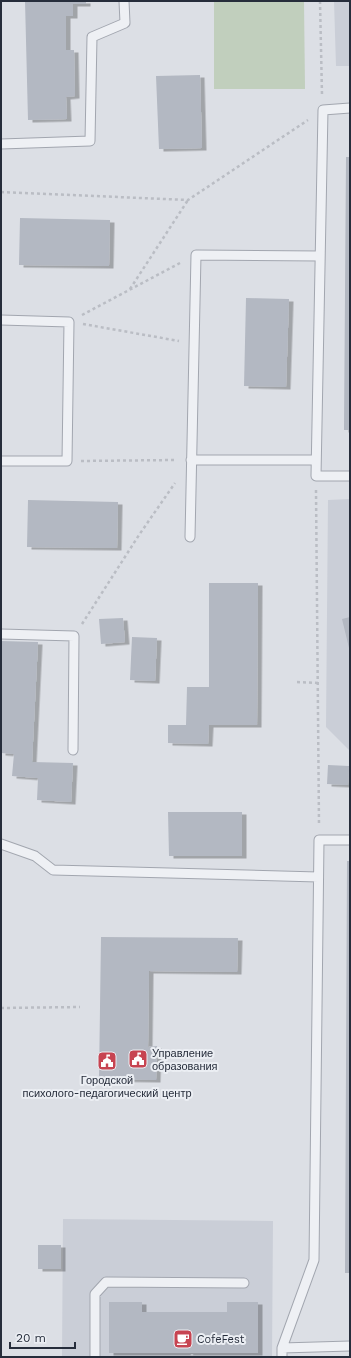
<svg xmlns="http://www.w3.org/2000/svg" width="351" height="1358" viewBox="0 0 351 1358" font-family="'Work Sans',sans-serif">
<defs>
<filter id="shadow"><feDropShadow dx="4.5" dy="2.5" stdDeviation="0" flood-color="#0004"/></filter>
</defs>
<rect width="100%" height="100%" fill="#dcdfe5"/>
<!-- built -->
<path fill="#caced7" d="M 334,1 L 350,1 L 350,66 L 336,66 Z
M 350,499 L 350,751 L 326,727 L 328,500 Z
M 63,1219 L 273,1221 L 272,1357 L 62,1357 Z"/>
<!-- green -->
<path fill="#c1cfbd" d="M 214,1 L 304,1 L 305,89 L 214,89 Z"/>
<!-- building -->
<path fill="#b3b8c2" filter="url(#shadow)" d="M 25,1 L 86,1 L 86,4 L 73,4 L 73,16 L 66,16 L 66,50 L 74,50 L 75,96 L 66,97 L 67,119 L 28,120 Z
M 200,75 L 202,148 L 159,149 L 156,76 Z
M 346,157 L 350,157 L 350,430 L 344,430 Z
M 20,218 L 110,220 L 109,266 L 19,265 Z
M 246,298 L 289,299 L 286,387 L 244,386 Z
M 28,500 L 118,502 L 117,548 L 27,547 Z
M 209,583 L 258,583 L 257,725 L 209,725 L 208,744 L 168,743 L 168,725 L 186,725 L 187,687 L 209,687 Z
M 350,617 L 350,648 L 349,648 L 342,619 Z
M 123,618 L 125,642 L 101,644 L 99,619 Z
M 132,637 L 157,638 L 155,681 L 130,680 Z
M 1,641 L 38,642 L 32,762 L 73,763 L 71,802 L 37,800 L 38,778 L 12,776 L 14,754 L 1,753 Z
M 328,765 L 349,766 L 348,785 L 327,784 Z
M 168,812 L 242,812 L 242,856 L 169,856 Z
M 347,861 L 350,861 L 350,1273 L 345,1273 Z
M 101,937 L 238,938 L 237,972 L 149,971 L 148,1047 L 157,1046 L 156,1080 L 99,1079 Z
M 38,1245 L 61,1245 L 61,1269 L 38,1269 Z
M 109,1302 L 142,1302 L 142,1312 L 227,1312 L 227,1302 L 258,1302 L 258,1353 L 109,1353 Z"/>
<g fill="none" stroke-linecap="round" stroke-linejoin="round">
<defs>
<path id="lane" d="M 350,108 L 323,110 L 316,476 L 350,476
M 1,144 L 90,141 L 92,37 L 125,23 L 124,1
M 1,320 L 69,322 L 67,461 L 1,461
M 191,460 L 316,460
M 190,537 L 196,255 L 320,256
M 1,634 L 74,636 L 73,750
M 1,844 L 35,856 L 53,870 L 318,877
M 282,1348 L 350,1346
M 95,1357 L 95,1294 L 106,1282 L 244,1283
M 282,1357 L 282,1348 L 314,1260 L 319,840 L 350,840"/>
</defs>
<!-- lane casing -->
<use href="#lane" stroke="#a2a6af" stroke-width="11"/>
<!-- path -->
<path stroke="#babdc4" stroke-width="2.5" stroke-dasharray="3 3" stroke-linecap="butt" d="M 320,1 L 322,95
M 1,192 L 188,200 L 308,120
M 130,289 L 188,200
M 82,315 L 180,263
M 83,324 L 179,341
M 81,461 L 176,460
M 316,490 L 319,825
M 82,624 L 139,535 L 175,483
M 297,682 L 318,683
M 1,1008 L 80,1007
M 192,1357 L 192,1353"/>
<!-- lane -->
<use href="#lane" stroke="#eef0f4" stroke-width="9"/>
</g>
<!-- icons -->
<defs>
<symbol id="civic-square" viewBox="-11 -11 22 22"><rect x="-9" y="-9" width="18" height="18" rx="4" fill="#c74451" stroke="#ebeef3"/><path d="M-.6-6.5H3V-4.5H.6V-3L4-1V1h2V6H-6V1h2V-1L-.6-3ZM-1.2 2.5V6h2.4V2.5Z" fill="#fff"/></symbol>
<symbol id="cafe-square" viewBox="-11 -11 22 22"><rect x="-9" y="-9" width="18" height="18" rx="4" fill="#c74451" stroke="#ebeef3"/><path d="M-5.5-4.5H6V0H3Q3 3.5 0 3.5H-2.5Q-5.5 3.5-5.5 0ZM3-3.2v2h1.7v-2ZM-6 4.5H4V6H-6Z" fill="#fff"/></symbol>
</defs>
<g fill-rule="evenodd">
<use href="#civic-square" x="127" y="1048" width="22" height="22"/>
<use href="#civic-square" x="96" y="1050" width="22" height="22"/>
<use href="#cafe-square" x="172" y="1328" width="22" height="22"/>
</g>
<g text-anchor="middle" stroke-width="4" stroke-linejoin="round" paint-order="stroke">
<!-- poi labels -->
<g font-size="11" fill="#262d3b" stroke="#ebeef3" text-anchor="start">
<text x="152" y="1057">Управление<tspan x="152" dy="13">образования</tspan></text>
<text x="107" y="1084" text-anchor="middle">Городской<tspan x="107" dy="13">психолого-педагогический центр</tspan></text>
<text x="197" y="1343">CofeFest</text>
</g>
</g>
<!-- border -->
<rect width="351" height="1358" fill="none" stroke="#262d3b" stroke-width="4"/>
<!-- scale -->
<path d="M10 1342v6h65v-6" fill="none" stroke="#262d3b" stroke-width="2"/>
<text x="16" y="1342" font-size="12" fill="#262d3b" stroke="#ebeef3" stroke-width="3" paint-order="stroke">20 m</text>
</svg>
